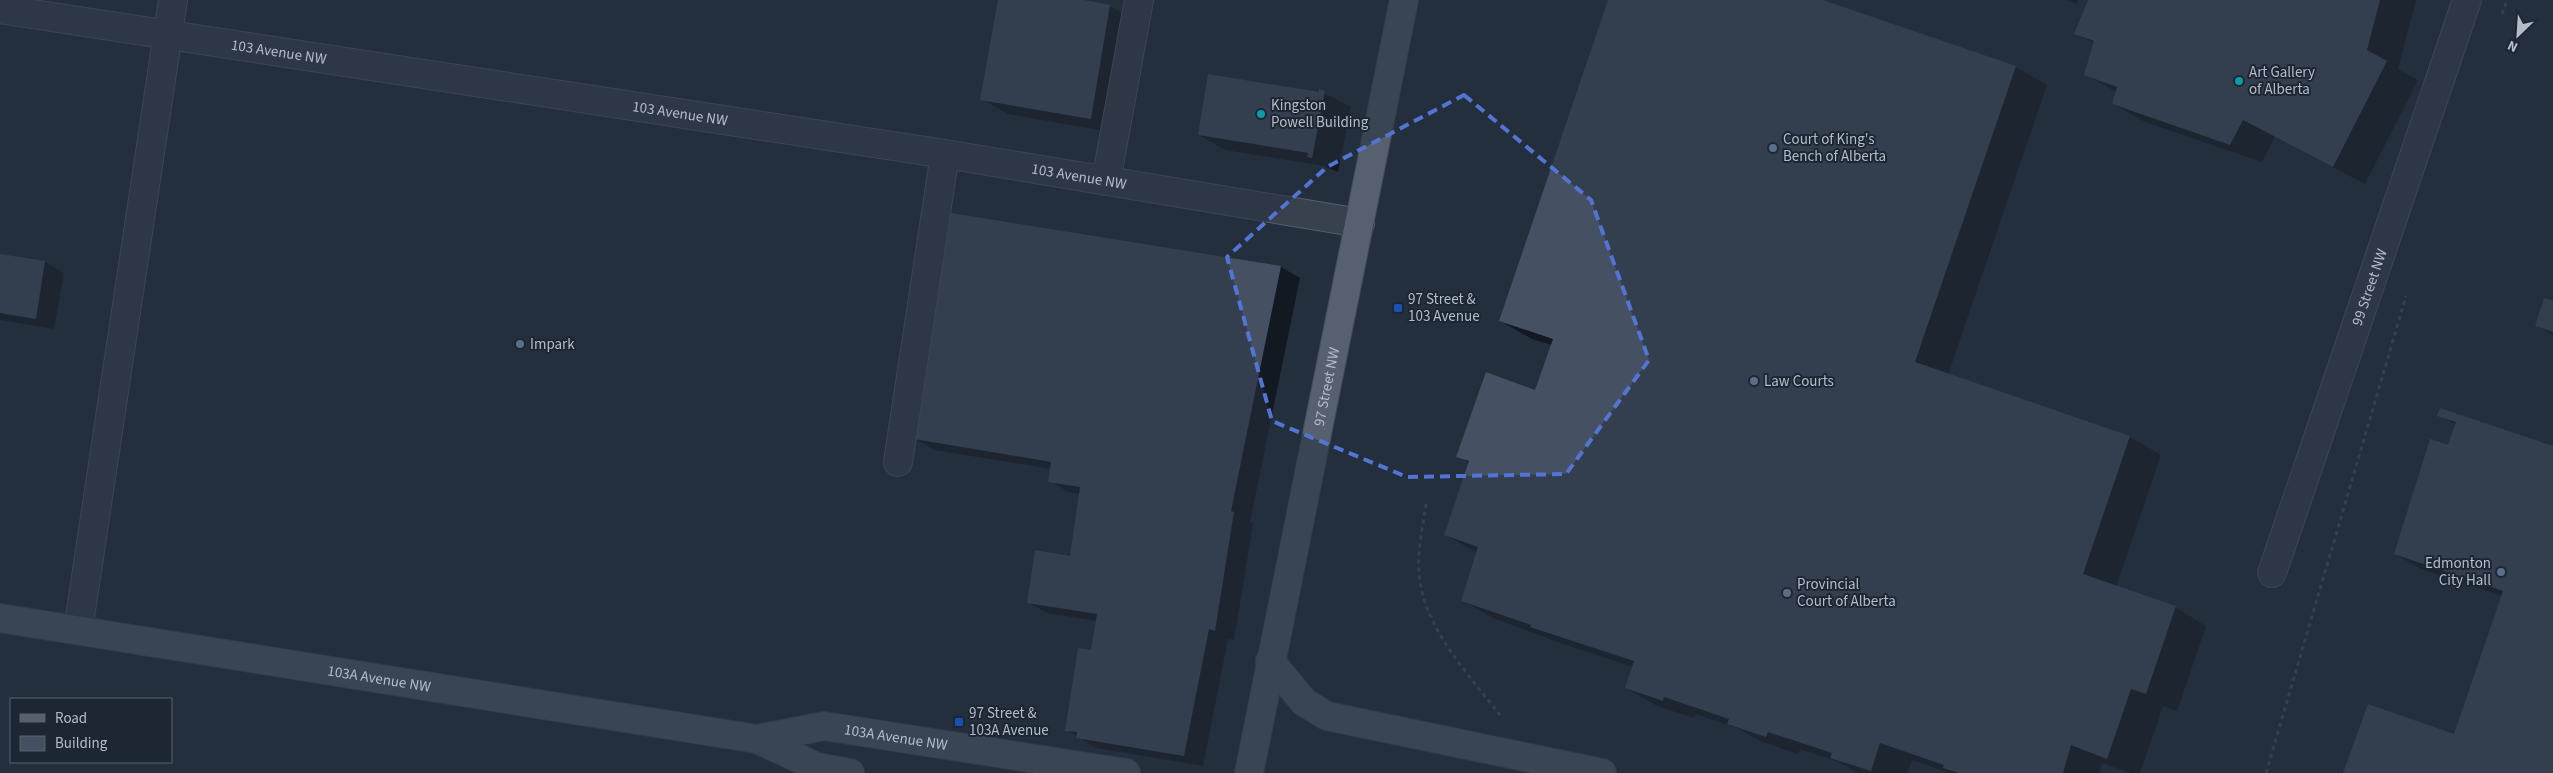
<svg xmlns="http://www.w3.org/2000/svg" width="2553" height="773" viewBox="0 0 2553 773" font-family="'Source Sans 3',sans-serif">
<rect width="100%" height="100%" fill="#242f3e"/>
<!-- shadow -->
<path fill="#0007" d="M 999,0 L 1077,0 L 1110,6 L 1136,21 L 1116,133 L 1008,114 L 982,99 Z
M 1609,0 L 1819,0 L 2016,67 L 2047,85 L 1948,375 L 2130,437 L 2161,455 L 2116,587 L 2175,607 L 2206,626 L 2177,711 L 2163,706 L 2140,773 L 2130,773 L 2102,763 L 2099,773 L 1949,773 L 1912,760 L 1907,773 L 1858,773 L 1839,762 L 1800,749 L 1798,754 L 1760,741 L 1739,729 L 1696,714 L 1694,718 L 1657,706 L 1626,688 L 1633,667 L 1563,644 L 1493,618 L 1462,600 L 1478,553 L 1445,535 L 1470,463 L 1458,456 L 1536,391 L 1552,345 L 1532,339 L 1500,321 Z
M 2066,0 L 2078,0 L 2077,4 Z
M 2089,0 L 2416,0 L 2398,69 L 2418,80 L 2365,184 L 2275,137 L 2262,162 L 2145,122 L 2113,104 L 2116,92 L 2085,74 L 2095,44 L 2076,34 Z
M 1320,91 L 1351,107 L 1338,172 L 1324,166 L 1225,150 L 1199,135 L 1320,94 Z
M 952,214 L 1281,267 L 1300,278 L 1250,522 L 1253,524 L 1234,640 L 1228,639 L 1203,766 L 1096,748 L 1066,730 L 1092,652 L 1097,621 L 1047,613 L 1028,602 L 1071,557 L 1081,494 L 1068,492 L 1050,481 L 1052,469 L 934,450 L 915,439 Z
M 0,255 L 45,262 L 64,273 L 54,329 L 0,320 Z
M 2553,302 L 2553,335 L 2536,326 Z
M 2439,415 L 2553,448 L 2553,773 L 2344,773 L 2454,736 L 2502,596 L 2421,569 L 2395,554 L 2449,447 L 2456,425 Z"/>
<!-- building -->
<path fill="#455162" d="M 998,0 L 1084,0 L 1110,5 L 1091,119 L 980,100 Z
M 1608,0 L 1823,0 L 2016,66 L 1915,362 L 2130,436 L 2083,574 L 2176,606 L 2146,694 L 2131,689 L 2107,759 L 2071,745 L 2063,773 L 1959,773 L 1943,768 L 1944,765 L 1880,743 L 1871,771 L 1830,758 L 1832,753 L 1768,732 L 1766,737 L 1727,724 L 1729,719 L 1664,697 L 1663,701 L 1625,688 L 1634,661 L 1530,627 L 1531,625 L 1461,601 L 1478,547 L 1444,535 L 1469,461 L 1456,457 L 1486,372 L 1535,390 L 1553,339 L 1499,321 Z
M 2088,0 L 2380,0 L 2367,50 L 2387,61 L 2333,167 L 2243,120 L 2230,145 L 2112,104 L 2117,87 L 2084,75 L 2094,41 L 2074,34 Z
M 1208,74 L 1319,92 L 1319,89 L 1325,91 L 1312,158 L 1307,157 L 1308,153 L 1198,135 Z
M 951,213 L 1281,266 L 1231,511 L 1234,512 L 1215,631 L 1209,629 L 1184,756 L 1076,738 L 1077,732 L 1065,731 L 1078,648 L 1091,650 L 1097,614 L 1027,603 L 1035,550 L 1070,556 L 1080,487 L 1048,482 L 1051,462 L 914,439 Z
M 0,254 L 45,261 L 36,319 L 0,313 Z
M 2544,298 L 2553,301 L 2553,332 L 2535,326 Z
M 2440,408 L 2553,446 L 2553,773 L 2343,773 L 2368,704 L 2454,734 L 2503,591 L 2394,554 L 2430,439 L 2448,445 L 2456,422 L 2437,416 Z"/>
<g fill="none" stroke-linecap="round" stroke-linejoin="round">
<defs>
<g id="minor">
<path id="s1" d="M 0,9 L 945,154 L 1360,223"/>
<path d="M 1106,181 L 1139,0"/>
<path d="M 898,462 L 945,154"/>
<path id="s2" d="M 2272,573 L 2467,0"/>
<path d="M 78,630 L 173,0"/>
</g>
<g id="major">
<path id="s3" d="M 0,618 L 757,739 L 817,767 L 850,773"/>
<path d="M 1270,661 L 1304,702 L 1327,716 L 1602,773"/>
<path id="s4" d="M 757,739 L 824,726 L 1126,773"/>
<path id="s5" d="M 1249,773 L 1404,0"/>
</g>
</defs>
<!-- minor casing -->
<use href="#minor" stroke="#565f6c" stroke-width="30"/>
<!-- major casing -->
<use href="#major" stroke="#414a57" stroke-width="30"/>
<!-- path -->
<path stroke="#44595c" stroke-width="3" stroke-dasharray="4 4" stroke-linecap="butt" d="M 2502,14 L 2507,0
M 1426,504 C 1423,526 1417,551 1419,573 C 1423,627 1468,674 1500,715
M 2266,773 L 2406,296"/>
<!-- minor -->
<use href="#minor" stroke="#38414e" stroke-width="28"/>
<!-- major -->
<use href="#major" stroke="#56606e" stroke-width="28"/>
</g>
<!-- marked area -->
<path d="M0 0H2553V773H0ZM 1464,95 L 1591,200 L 1649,360 L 1566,474 L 1407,477 L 1272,421 L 1227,257 L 1327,167 Z" fill="#242f3e" fill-opacity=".55" fill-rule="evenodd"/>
<path fill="none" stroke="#5274d3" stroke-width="4" stroke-dasharray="10 6" stroke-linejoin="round" d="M 1464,95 L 1591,200 L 1649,360 L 1566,474 L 1407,477 L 1272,421 L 1227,257 L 1327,167 Z"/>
<!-- markers -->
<g fill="#0f9aa8" stroke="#1d2633" stroke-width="2">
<circle cx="2239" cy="81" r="5"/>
<circle cx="1261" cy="114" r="5"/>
</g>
<g fill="#5c6f8a" stroke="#1d2633" stroke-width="2">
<circle cx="1773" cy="148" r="5"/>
<circle cx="520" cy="344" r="5"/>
<circle cx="1754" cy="381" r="5"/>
<circle cx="2501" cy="572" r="5"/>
<circle cx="1787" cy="593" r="5"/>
</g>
<g fill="#1a4fb4" stroke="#1d2633" stroke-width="2">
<rect x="1393" y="303" width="10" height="10" rx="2.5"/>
<rect x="954" y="717" width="10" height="10" rx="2.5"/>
</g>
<g text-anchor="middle" stroke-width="4" stroke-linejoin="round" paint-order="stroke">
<!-- street labels -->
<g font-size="15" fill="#b4bcc9" stroke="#1d2633">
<text dy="5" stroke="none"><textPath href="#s1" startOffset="282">103 Avenue NW</textPath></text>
<text dy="5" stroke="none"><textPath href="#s1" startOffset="688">103 Avenue NW</textPath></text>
<text dy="5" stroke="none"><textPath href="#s1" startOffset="1092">103 Avenue NW</textPath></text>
<text dy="5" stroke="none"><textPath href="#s2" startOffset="302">99 Street NW</textPath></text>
<text dy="5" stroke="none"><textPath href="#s5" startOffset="394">97 Street NW</textPath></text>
<text dy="5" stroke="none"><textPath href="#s3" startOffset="384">103A Avenue NW</textPath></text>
<text dy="5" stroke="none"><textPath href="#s4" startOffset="141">103A Avenue NW</textPath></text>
</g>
<!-- poi labels -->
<g font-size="15" fill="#b4bcc9" stroke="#1d2633" text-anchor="start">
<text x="2249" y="77">Art Gallery<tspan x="2249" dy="17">of Alberta</tspan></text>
<text x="1271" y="110">Kingston<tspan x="1271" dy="17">Powell Building</tspan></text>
<text x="1783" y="144">Court of King's<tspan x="1783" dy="17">Bench of Alberta</tspan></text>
<text x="1408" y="304">97 Street &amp;<tspan x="1408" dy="17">103 Avenue</tspan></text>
<text x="530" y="349">Impark</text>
<text x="1764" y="386">Law Courts</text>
<text x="2491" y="568" text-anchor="end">Edmonton<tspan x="2491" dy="17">City Hall</tspan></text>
<text x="1797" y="589">Provincial<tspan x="1797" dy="17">Court of Alberta</tspan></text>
<text x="969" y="718">97 Street &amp;<tspan x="969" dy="17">103A Avenue</tspan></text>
</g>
</g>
<!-- legend -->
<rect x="10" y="698" width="162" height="65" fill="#1d2633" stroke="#59626f"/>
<rect x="20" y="714" width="25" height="8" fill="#56606e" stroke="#59626f"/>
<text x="55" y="723" font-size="15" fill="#b4bcc9">Road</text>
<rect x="20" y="736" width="25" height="15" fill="#455162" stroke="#59626f"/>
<text x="55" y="748" font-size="15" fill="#b4bcc9">Building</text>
<!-- north arrow -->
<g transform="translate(2518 35) rotate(205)" stroke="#1d2633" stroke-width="4" paint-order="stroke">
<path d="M0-4L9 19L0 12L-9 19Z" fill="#b4bcc9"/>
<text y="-8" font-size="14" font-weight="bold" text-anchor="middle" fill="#b4bcc9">N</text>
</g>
</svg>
